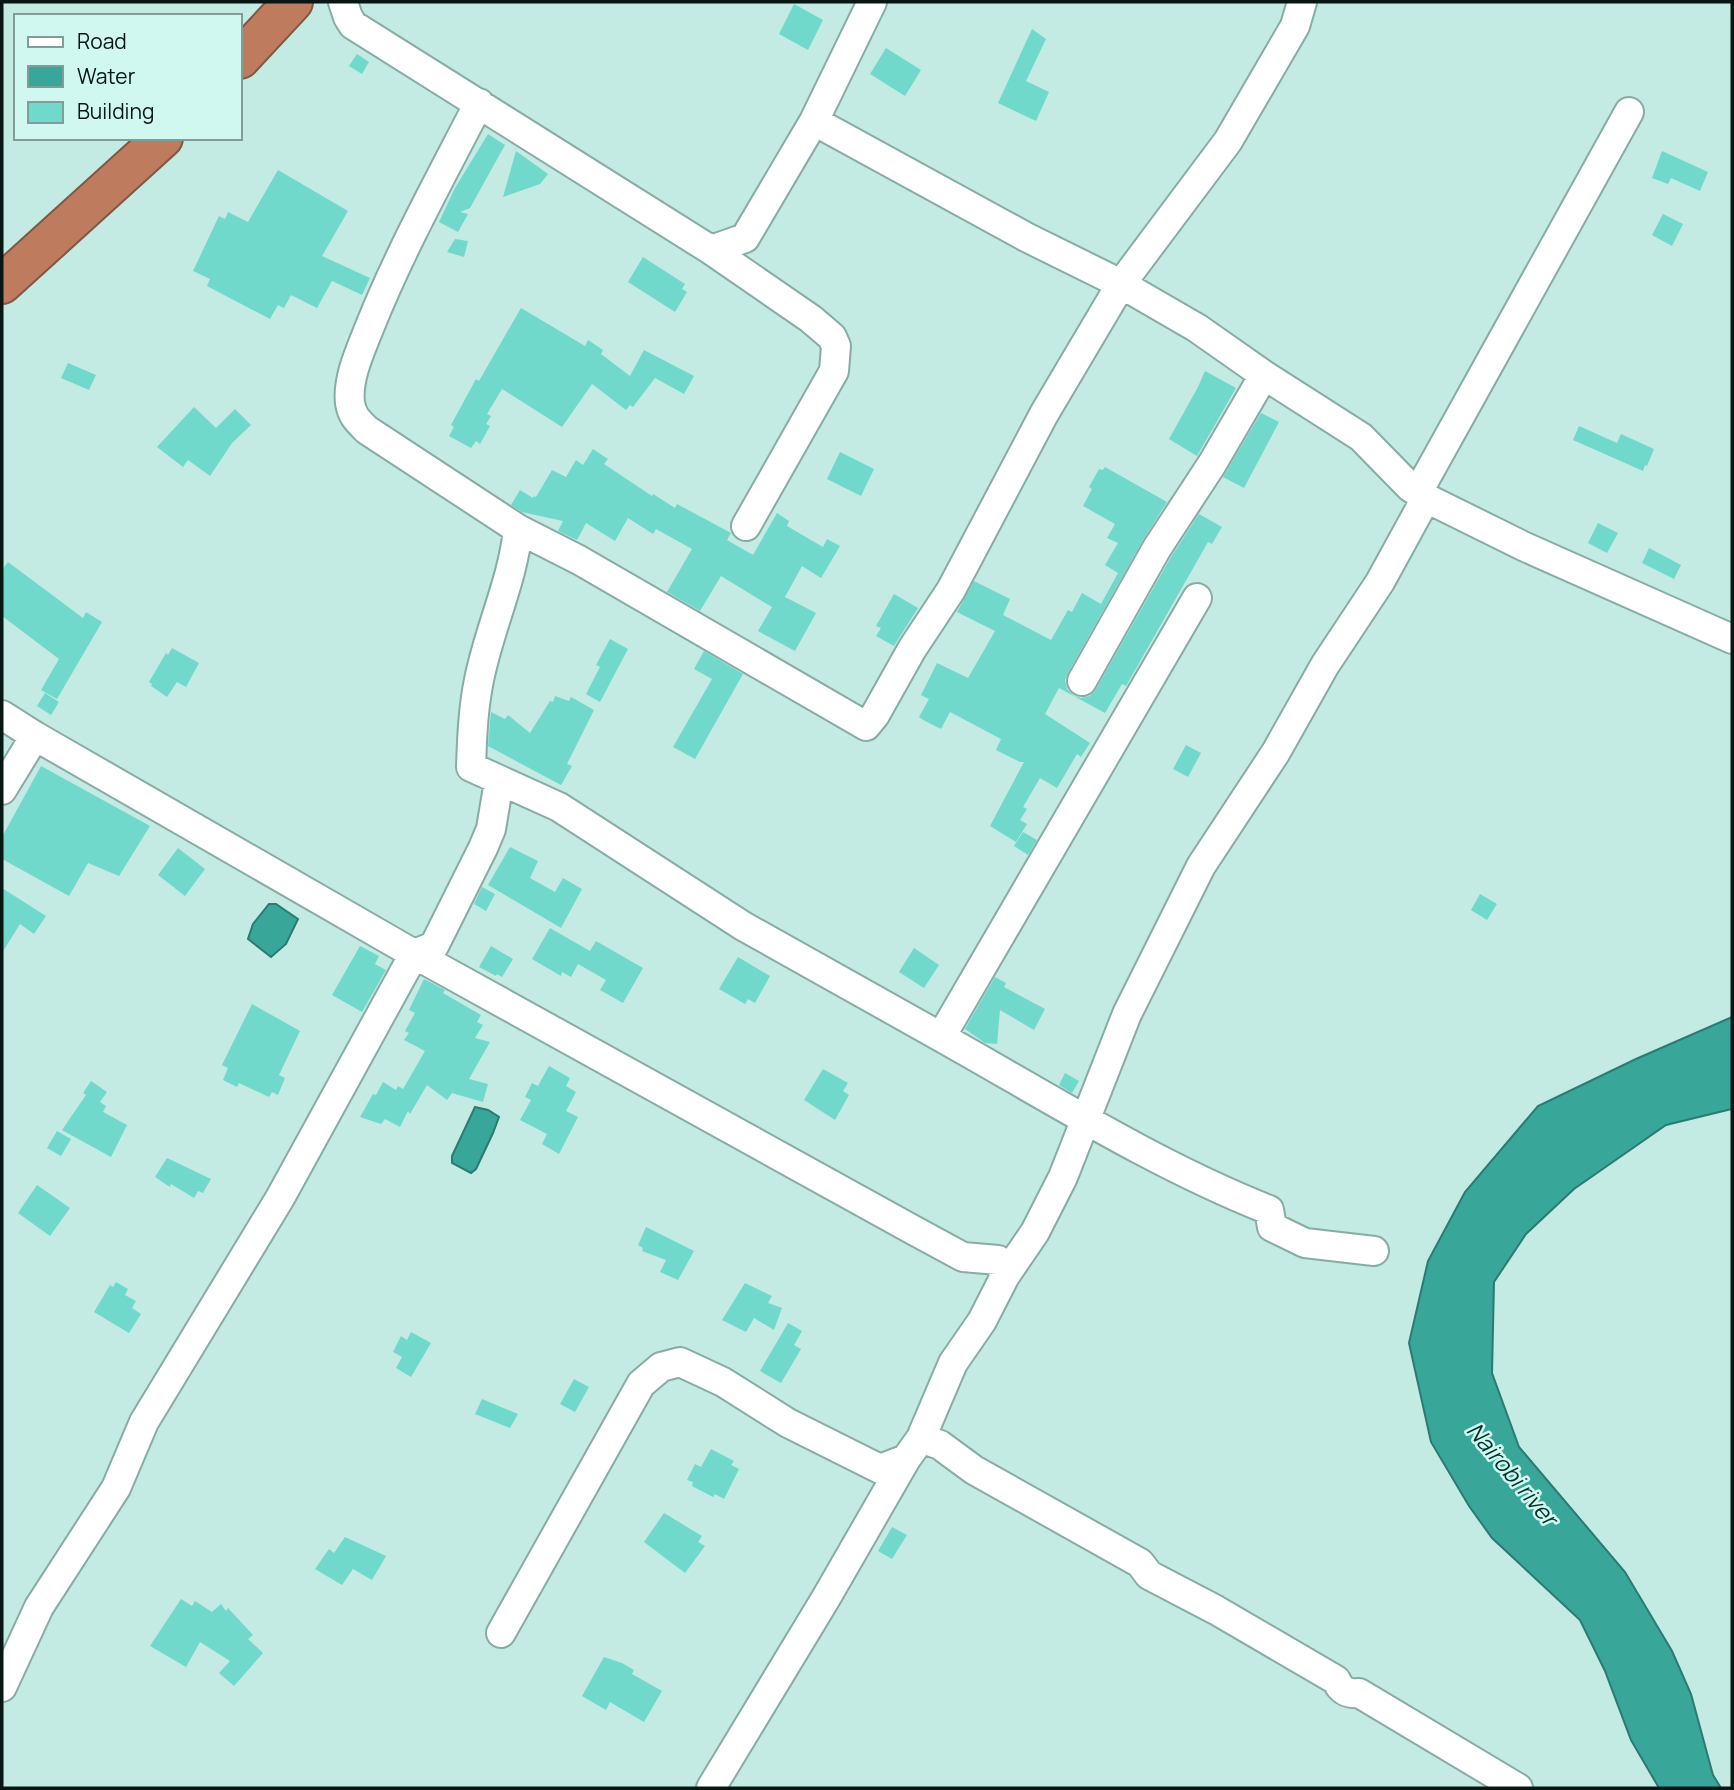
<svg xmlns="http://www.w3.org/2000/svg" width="1734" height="1790" viewBox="0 0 1734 1790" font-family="Manrope,sans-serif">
<rect width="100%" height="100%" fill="#c3eae3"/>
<!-- water -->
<path fill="#38a699" stroke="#2a7b71" stroke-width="2" d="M 269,904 L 276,904 L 298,919 L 286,944 L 271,957 L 248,939 L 253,924 Z
M 1732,1017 L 1732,1109 L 1666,1125 L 1574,1189 L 1526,1234 L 1494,1282 L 1492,1373 L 1519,1447 L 1625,1572 L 1672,1651 L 1691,1694 L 1713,1775 L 1721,1788 L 1659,1788 L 1631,1740 L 1605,1671 L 1580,1620 L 1492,1538 L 1469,1506 L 1431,1442 L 1409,1343 L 1428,1261 L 1465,1192 L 1538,1106 L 1636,1059 Z
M 475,1107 L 488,1110 L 499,1117 L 493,1133 L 476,1169 L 471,1173 L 452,1163 L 452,1156 Z"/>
<!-- building -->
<path fill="#71d9cb" d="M 794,4 L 823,20 L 808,50 L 779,34 Z
M 1032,29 L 1046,39 L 1026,81 L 1049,92 L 1036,121 L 998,103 Z
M 886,48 L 921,70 L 905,96 L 870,74 Z
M 357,54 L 369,62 L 362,74 L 349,66 Z
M 488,134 L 505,145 L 470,208 L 460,212 L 468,214 L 458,232 L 439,222 L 455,188 Z
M 516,151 L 548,174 L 540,184 L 503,197 Z
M 1662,151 L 1708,172 L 1700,191 L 1671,178 L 1668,184 L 1652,178 Z
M 278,170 L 348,211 L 322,256 L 370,278 L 362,295 L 332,281 L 317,308 L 291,295 L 284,308 L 278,305 L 270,319 L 207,286 L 210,279 L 193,271 L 219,216 L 225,219 L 228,212 L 248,222 Z
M 1663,214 L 1683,224 L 1672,246 L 1652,235 Z
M 455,239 L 468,241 L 464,257 L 447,252 Z
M 643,257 L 685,284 L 682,289 L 687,292 L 675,312 L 628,282 Z
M 521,308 L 585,346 L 588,340 L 603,350 L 601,354 L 630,376 L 644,350 L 694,376 L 684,394 L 655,378 L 633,407 L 630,405 L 626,410 L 592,384 L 562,427 L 502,389 L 487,414 L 491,416 L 486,424 L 490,426 L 480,444 L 476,441 L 471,448 L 449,436 L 454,427 L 451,425 L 476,379 L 479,381 Z
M 68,363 L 96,375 L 89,390 L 61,378 Z
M 1205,371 L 1236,388 L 1197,456 L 1169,439 L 1198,387 Z
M 194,407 L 216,428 L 235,409 L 251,425 L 232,443 L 210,476 L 188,460 L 183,467 L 157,447 Z
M 1261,413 L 1279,422 L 1244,488 L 1223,477 Z
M 1579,426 L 1617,443 L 1621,434 L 1654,449 L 1647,466 L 1645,465 L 1643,471 L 1573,440 Z
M 593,449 L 608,459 L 604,464 L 652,496 L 653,494 L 675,508 L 677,504 L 731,533 L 727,540 L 753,555 L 777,513 L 789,521 L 787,526 L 823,547 L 827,539 L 840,546 L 821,578 L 802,566 L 785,597 L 816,613 L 795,651 L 758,631 L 772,607 L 721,576 L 700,611 L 667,592 L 692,549 L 656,529 L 653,534 L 628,518 L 615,541 L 586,523 L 577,540 L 558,531 L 563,521 L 522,512 L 511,505 L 520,490 L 533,498 L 534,496 L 536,497 L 552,470 L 566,477 L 576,460 L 583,465 Z
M 840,452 L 874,469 L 861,496 L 827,479 Z
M 1105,467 L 1167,502 L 1143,540 L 1068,673 L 1065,680 L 1067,689 L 1074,696 L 1081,698 L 1090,696 L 1096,689 L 1171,557 L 1199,514 L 1222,527 L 1212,544 L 1208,542 L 1126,686 L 1122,684 L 1105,713 L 1059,688 L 1045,714 L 1090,743 L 1081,757 L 1077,754 L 1057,788 L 1040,778 L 1023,807 L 1027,809 L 1020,820 L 1027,824 L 1016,842 L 990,826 L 1024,762 L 1020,762 L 996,750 L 1001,739 L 950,712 L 941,729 L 925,721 L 919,717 L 929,699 L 921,695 L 937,663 L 968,678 L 995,631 L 957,612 L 974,581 L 1010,599 L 1003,615 L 1051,640 L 1068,610 L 1072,612 L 1082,593 L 1101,604 L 1118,573 L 1105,565 L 1118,543 L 1107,538 L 1115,524 L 1083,506 L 1092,489 L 1089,487 L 1099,469 L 1103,470 Z
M 1598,523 L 1618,533 L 1607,553 L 1588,543 Z
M 1649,548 L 1681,565 L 1674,579 L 1642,563 Z
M 8,562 L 83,618 L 86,612 L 102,622 L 57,699 L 41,690 L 59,659 L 2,616 L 2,570 Z
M 894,594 L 918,608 L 894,646 L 876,636 L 881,628 L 876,626 Z
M 610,639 L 628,649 L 600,702 L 586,694 L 600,667 L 596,665 Z
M 172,648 L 199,663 L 186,687 L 177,682 L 167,697 L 151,686 L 152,684 L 149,682 L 166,653 L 168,655 Z
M 704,651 L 743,674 L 695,759 L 673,747 L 712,679 L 694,669 Z
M 45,693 L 59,702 L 51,715 L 37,706 Z
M 555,696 L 569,701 L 571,697 L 594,710 L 567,764 L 572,766 L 561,785 L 488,746 L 491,712 L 505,719 L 508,715 L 530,733 L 550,701 L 553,702 Z
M 1186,745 L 1201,753 L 1188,777 L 1173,769 Z
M 41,766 L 150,826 L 119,876 L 88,863 L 69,896 L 2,859 L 2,837 Z
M 1023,832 L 1037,840 L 1028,855 L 1014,846 Z
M 510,847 L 538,861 L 530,878 L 555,892 L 563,878 L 582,889 L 561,928 L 488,885 Z
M 178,848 L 205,869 L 185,896 L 158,875 Z
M 482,887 L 495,894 L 486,911 L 474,904 Z
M 2,888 L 46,916 L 34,934 L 20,924 L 2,953 Z
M 1480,894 L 1497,904 L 1487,920 L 1471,910 Z
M 550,928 L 590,951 L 596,941 L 643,968 L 623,1003 L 600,990 L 606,980 L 578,964 L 571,977 L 562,972 L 561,976 L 532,959 Z
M 360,946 L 379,956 L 375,964 L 386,970 L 362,1012 L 332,995 Z
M 491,946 L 513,959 L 502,977 L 497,974 L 496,976 L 479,967 Z
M 914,948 L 939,965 L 924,988 L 899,972 Z
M 738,957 L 770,976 L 755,1003 L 748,999 L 745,1004 L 719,989 Z
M 995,977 L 1006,983 L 1004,987 L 1045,1009 L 1034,1030 L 1000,1010 L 997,1044 L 985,1043 L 965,1029 Z
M 424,979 L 445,990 L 443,993 L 481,1015 L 477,1022 L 483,1025 L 475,1038 L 490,1042 L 469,1079 L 488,1084 L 483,1102 L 452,1093 L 447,1100 L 427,1085 L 410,1114 L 408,1111 L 400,1127 L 385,1119 L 381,1124 L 360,1117 L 373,1094 L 376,1095 L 383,1082 L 396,1090 L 398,1086 L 403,1089 L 425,1051 L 404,1040 L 409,1033 L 405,1031 L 415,1013 L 409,1010 Z
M 252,1004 L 300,1031 L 279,1075 L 285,1078 L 278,1095 L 272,1092 L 269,1097 L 239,1083 L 237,1087 L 223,1080 L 228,1068 L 222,1065 Z
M 549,1066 L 570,1078 L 566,1086 L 576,1092 L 566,1111 L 578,1117 L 559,1154 L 542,1144 L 547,1134 L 520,1120 L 531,1100 L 525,1097 L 532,1083 L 538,1086 Z
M 823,1069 L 848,1083 L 843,1091 L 849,1095 L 835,1120 L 804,1100 Z
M 1065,1073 L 1079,1081 L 1072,1093 L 1059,1085 Z
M 91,1081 L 107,1092 L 100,1102 L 106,1106 L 103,1112 L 127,1125 L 111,1157 L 62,1130 L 86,1095 L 83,1093 Z
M 57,1131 L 71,1139 L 61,1156 L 47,1148 Z
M 167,1158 L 211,1179 L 203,1193 L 198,1191 L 194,1198 L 171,1184 L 170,1187 L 155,1177 Z
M 37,1185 L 70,1208 L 50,1236 L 18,1213 Z
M 646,1227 L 694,1251 L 678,1280 L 660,1272 L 666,1260 L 642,1251 L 643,1248 L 638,1245 Z
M 116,1282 L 128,1289 L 125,1295 L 136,1301 L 132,1308 L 141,1314 L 129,1333 L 94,1312 L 110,1285 L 113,1287 Z
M 745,1283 L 772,1296 L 768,1303 L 782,1308 L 774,1330 L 754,1318 L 746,1332 L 722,1320 Z
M 788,1323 L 802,1331 L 794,1345 L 801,1349 L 781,1383 L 760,1371 Z
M 411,1332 L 431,1343 L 411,1377 L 396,1368 L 402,1357 L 393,1352 L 401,1336 L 407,1340 Z
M 574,1379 L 589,1387 L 575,1412 L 560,1404 Z
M 482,1399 L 518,1414 L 510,1428 L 475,1414 Z
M 711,1449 L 734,1461 L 731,1465 L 739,1469 L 724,1499 L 715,1494 L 713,1497 L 692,1486 L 693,1482 L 687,1480 L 695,1464 L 701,1467 Z
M 664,1513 L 702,1536 L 698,1542 L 705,1546 L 685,1573 L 644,1542 Z
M 892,1527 L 907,1535 L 892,1559 L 878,1551 Z
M 345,1537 L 386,1556 L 372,1580 L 353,1569 L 342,1585 L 315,1569 L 329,1549 L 334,1553 Z
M 181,1599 L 192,1606 L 195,1601 L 212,1612 L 221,1604 L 226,1611 L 228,1608 L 253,1635 L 248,1639 L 263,1653 L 234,1686 L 219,1673 L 230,1661 L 200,1642 L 186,1667 L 150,1646 Z
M 604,1657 L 622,1663 L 634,1670 L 632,1674 L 662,1691 L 644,1722 L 610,1702 L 606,1710 L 582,1696 Z"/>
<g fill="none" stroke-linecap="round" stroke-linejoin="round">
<defs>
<path id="minor" d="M 343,2 L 348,17 L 353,25 L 711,250 L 811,319 L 832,337 L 836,346 L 834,371 L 746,526
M 479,103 C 441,177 401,249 370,326 C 361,349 347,378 350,403 C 352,416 358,421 367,430 L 518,529 L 579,560 L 866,726 L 875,715 L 912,649 L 951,590 L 1044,414 L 1121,284 L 1228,141 L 1295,26 L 1302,2
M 814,121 L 1026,237 L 1121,284 L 1197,328 L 1264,375 L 1361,437 L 1410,487 L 1426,498 L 1523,546 L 1732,639
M 711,250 L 745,238 L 814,121 L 872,2
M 1418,492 L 1629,112
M 518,529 C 513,580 489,629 479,680 C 473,709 472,738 471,767 L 559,807 L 743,926 L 941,1037 L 1197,598
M 1082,681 L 1157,548 L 1212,464 L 1264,375
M 2,715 L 35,736 L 414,954 L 915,1231 L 963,1257 L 998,1260 L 1005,1276 L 982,1321 L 953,1363 L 921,1438 L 906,1459 L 826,1598 L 711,1788
M 2,790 L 35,736
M 941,1037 C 1048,1097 1155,1165 1269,1210 L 1272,1227 L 1305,1243 L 1374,1251
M 1005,1276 L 1035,1232 L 1063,1177 L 1127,1014 L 1201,866 L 1276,752 L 1325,665 L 1380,582 L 1426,498
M 921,1438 L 940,1445 L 974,1470 L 1140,1563 L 1149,1575 L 1216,1610 L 1336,1680 C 1341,1691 1347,1694 1359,1693 L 1518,1788
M 501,1633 L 641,1384 L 661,1367 L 680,1362 L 723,1382 L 788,1423 L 880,1469 L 906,1459
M 2,1687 L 39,1607 L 116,1488 L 144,1422 L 280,1198 L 414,954 L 434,946 L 483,848 L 491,829 L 499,781"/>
<path id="highway" d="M 240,59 L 293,2
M 2,284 L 163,138"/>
</defs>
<!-- minor casing -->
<use href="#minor" stroke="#87aca6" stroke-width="32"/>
<!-- highway casing -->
<use href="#highway" stroke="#7e5844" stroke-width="42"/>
<!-- minor -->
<use href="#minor" stroke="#fff" stroke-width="28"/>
<!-- highway -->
<use href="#highway" stroke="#be7b5e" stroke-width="38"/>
</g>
<g text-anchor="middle" stroke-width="5" stroke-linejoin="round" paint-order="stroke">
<!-- water labels -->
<g font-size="23" font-style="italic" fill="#00322c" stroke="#d0f7f0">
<text transform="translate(1512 1474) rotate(50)" y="8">Nairobi river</text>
</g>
</g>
<!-- border -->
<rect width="1734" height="1790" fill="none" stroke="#081614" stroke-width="7"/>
<!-- legend -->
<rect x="14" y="14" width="228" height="126" fill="#d0f7f0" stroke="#809d98" stroke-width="2"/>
<rect x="28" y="37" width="35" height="10" fill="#ffffff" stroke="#809d98" stroke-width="2"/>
<text x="77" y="49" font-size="21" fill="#081614">Road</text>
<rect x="28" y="66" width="35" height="21" fill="#38a699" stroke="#809d98" stroke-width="2"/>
<text x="77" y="84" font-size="21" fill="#081614">Water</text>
<rect x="28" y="102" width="35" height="21" fill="#71d9cb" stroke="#809d98" stroke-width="2"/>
<text x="77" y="119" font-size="21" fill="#081614">Building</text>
</svg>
